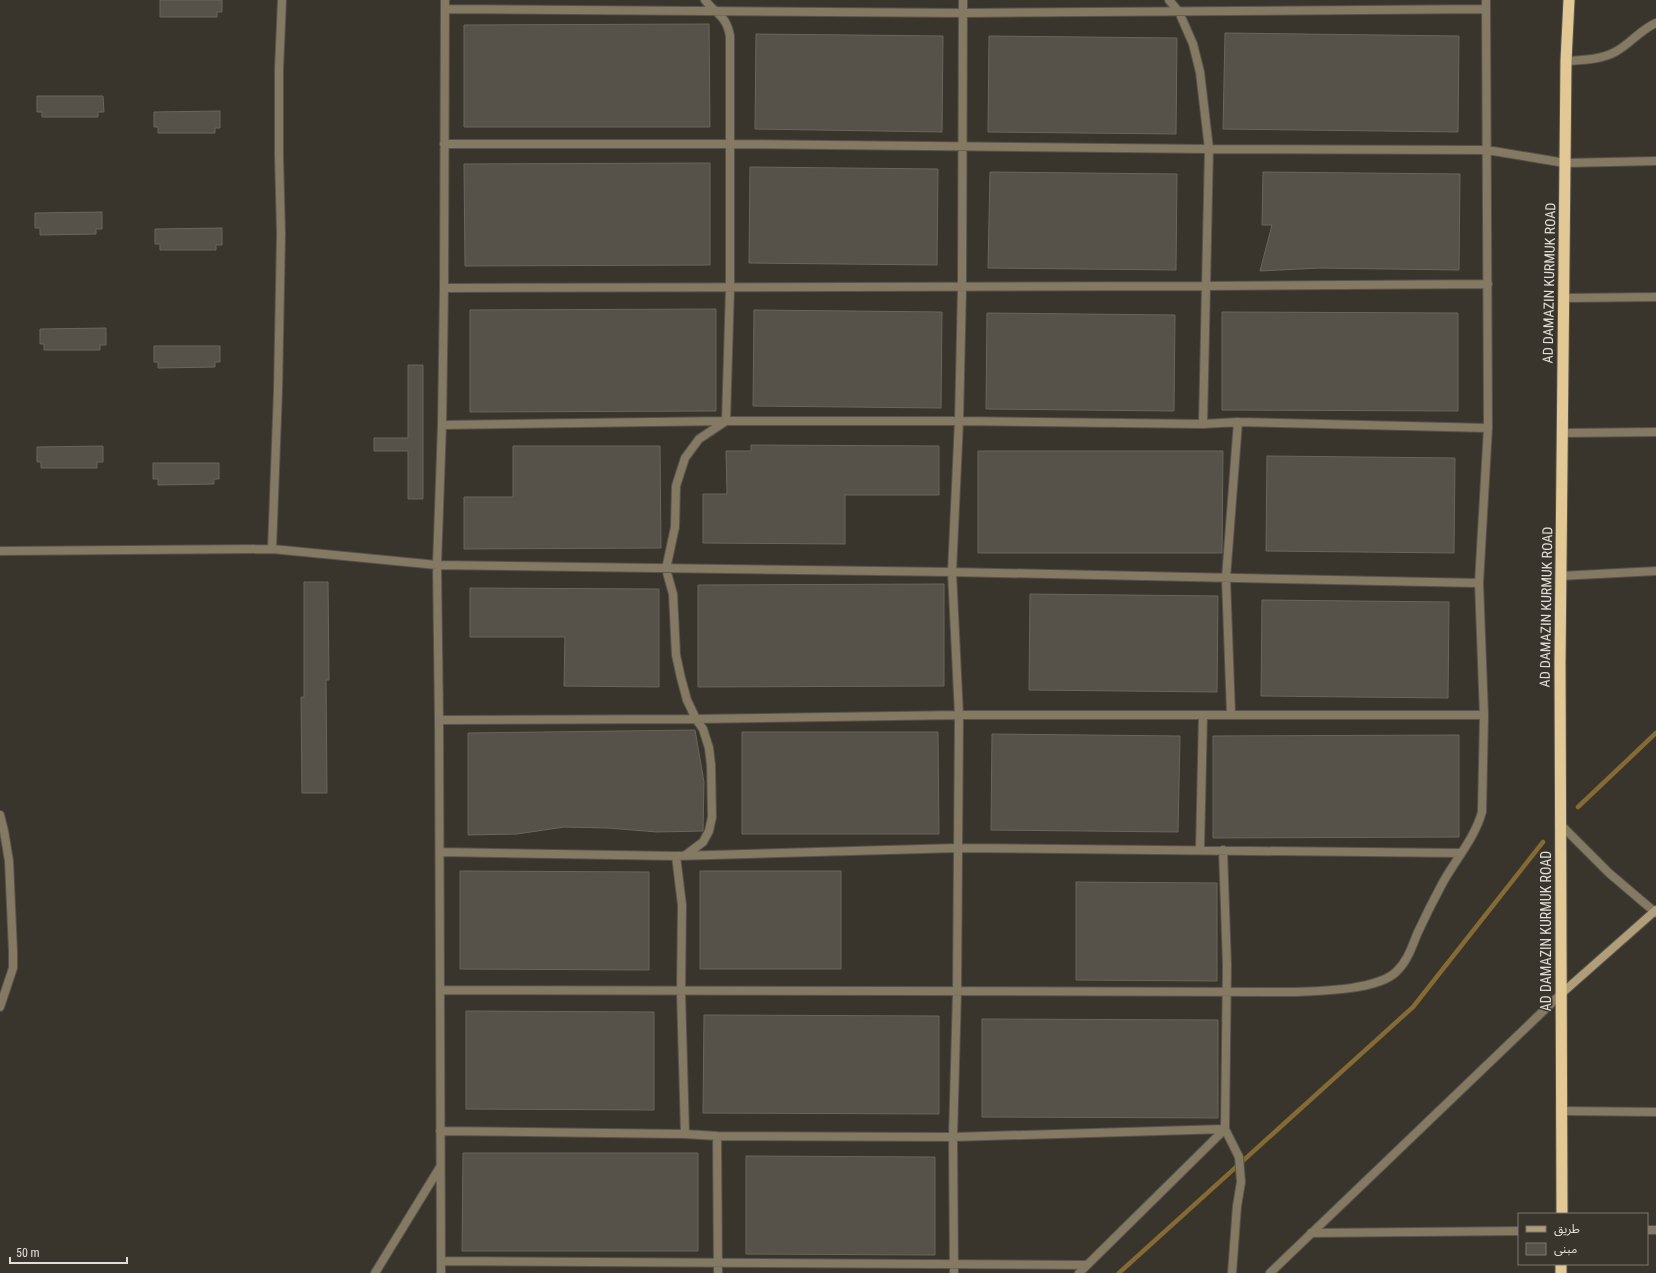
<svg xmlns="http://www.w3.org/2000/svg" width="1656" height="1273" viewBox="0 0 1656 1273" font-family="'Roboto Condensed','Noto Sans Arabic',sans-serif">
<rect width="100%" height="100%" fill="#39352d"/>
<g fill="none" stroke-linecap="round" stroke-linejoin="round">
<!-- stream -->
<path stroke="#846a34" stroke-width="4.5" d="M 1578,807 L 1656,733
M 1119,1273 L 1413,1007 L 1543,842"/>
</g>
<!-- building -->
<path fill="#565149" stroke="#6a665d" d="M 160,0 L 222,0 L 222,12 L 217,12 L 217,17 L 160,17 Z
M 709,24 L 710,127 L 464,127 L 464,25 Z
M 1225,33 L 1459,36 L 1458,132 L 1223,129 Z
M 756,34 L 943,36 L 942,132 L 755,129 Z
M 989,36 L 1177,38 L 1176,134 L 988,132 Z
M 37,96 L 103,96 L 104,112 L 98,112 L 98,117 L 42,117 L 42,112 L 37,112 Z
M 220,111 L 220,128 L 215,128 L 215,133 L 158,133 L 158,127 L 154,127 L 154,112 Z
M 710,163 L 710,265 L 465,266 L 464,164 Z
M 750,167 L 938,169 L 937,265 L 749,263 Z
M 990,172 L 1177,174 L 1176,270 L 988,268 Z
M 1263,172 L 1460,174 L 1459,270 L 1319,268 L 1260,271 L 1272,225 L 1262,225 Z
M 102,212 L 102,229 L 96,229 L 96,234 L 40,235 L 40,228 L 35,228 L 35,213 Z
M 222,228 L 222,245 L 216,245 L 216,250 L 160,250 L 160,244 L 155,244 L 155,229 Z
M 716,309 L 716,411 L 470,412 L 470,310 Z
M 754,310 L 942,312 L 941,408 L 753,406 Z
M 1222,312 L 1458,313 L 1458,411 L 1222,410 Z
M 987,313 L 1175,315 L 1174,411 L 986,409 Z
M 106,328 L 106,345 L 100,345 L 100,350 L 44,350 L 44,344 L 40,344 L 40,329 Z
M 154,346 L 220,346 L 220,362 L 215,362 L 215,367 L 158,368 L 158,362 L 154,362 Z
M 408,365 L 423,365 L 423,499 L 408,499 L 408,451 L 374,451 L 374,438 L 408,438 Z
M 751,445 L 939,446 L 939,495 L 845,495 L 845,544 L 703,543 L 703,494 L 727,494 L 726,451 L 751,451 Z
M 103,446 L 103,462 L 97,462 L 97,468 L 41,468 L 41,462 L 37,462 L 37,447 Z
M 513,446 L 660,446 L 661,548 L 464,549 L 464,497 L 513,497 Z
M 978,451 L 1223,451 L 1222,553 L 978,553 Z
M 1267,456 L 1455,458 L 1454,553 L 1266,551 Z
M 153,463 L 219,463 L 219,479 L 214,479 L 214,484 L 158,485 L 158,479 L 153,479 Z
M 304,582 L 328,582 L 329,680 L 326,680 L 327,793 L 302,793 L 301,697 L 304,697 Z
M 944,584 L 944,686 L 698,687 L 698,585 Z
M 470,588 L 659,589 L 659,687 L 564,686 L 565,637 L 470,637 Z
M 1030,594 L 1218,596 L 1217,692 L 1029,690 Z
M 1262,600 L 1449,602 L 1448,698 L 1261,696 Z
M 695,730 L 704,782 L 703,831 L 657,832 L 608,828 L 564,827 L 517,834 L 468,835 L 468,733 Z
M 742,732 L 938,732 L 939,834 L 742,834 Z
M 992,734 L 1180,736 L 1178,832 L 991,830 Z
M 1459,735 L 1459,837 L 1213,838 L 1213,736 Z
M 460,871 L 649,872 L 649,970 L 460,969 Z
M 700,871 L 841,871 L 841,969 L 700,969 Z
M 1076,882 L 1217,883 L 1217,981 L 1076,980 Z
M 466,1011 L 654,1012 L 654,1110 L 466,1109 Z
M 704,1015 L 939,1016 L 939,1114 L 703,1113 Z
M 982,1019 L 1218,1020 L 1218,1118 L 982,1117 Z
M 463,1153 L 698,1153 L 698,1251 L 462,1251 Z
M 746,1156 L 935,1157 L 935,1255 L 746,1254 Z"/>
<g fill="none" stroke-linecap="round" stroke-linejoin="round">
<defs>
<path id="minor" d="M 1169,0 L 1179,12 L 1193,44 L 1200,72 L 1209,149 L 1203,424
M 445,9 L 964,13 L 1486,9
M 1566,61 C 1582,60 1600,60 1615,52 C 1630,44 1640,30 1656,23
M 444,144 L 731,144 L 1209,149 L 1487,150 L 1565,163 L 1656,161
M 444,288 L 1206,286 L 1488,284
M 1564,298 L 1656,297
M 442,425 L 726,421 L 959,421 L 1203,424 L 1238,422 L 1488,428
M 1563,433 L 1656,432
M 272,549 L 278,391 L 281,234 L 279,155 L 279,69 L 282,0
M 0,551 L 272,549 L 437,565 L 952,572 L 1479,583
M 1560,576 L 1656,571
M 1231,714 L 1226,578 L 1238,422
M 439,720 L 696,719 L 959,715 L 1484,715
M 0,815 L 4,831 L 9,861 L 13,951 L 13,968 L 0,1007
M 1560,824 L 1609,873 L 1656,913
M 1200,849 L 1203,715
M 1223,850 L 1227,965 L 1225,1129 L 1239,1157 L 1241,1182 L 1237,1206 L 1232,1273
M 440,852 L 676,856 L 958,848 L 1460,853
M 687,854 L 703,842 L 709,831 L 712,817 L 711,765 L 709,748 L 703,729 L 696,719 L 687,700 L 681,678 L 676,655 L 673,594 L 666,569 L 675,527 L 676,486 L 685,458 L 699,439 L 726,421 L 730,288 L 730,36 C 726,14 716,15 705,0
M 676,856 L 682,905 L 681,992 L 685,1134
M 440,990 L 1296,992 C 1321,991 1377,990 1396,972 C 1408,961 1412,946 1418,932 C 1425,917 1433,901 1441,886 C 1454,861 1474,840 1482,812 L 1484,715 L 1479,583 L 1488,428 L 1486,0
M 1563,1111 L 1656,1112
M 440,1131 L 685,1134 L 717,1136 L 953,1137 L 1225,1129 L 1079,1273
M 717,1136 L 718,1273
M 1647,1230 L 1656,1230
M 1311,1233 L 1519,1231
M 441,1261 L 1087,1265
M 375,1273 L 440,1167
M 441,1273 L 439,720 L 437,565 L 442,425 L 444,288 L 445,0
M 954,1273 L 953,1137 L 957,993 L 959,715 L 952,572 L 959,421 L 962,287 L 963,0"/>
<path id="tertiary" d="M 1270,1273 L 1561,994"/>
<path id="secondary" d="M 1561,994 L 1656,910"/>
<path id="trunk" d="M 1562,1214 L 1560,664 L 1566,61 L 1569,0
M 1561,1273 L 1561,1264"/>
</defs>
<!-- minor casing -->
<use href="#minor" stroke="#57534c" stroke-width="10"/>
<!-- tertiary casing -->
<use href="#tertiary" stroke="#57534c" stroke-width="10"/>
<!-- secondary casing -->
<use href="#secondary" stroke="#57534c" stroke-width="10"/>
<!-- trunk casing -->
<use href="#trunk" stroke="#57534c" stroke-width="13"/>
<!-- minor -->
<use href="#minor" stroke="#847962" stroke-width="8"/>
<!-- tertiary -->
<use href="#tertiary" stroke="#847962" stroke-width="8"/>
<!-- secondary -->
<use href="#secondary" stroke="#b09e7a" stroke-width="8"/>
<!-- trunk -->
<use href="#trunk" stroke="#e2c894" stroke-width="11"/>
</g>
<g text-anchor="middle" stroke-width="3" stroke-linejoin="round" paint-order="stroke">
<!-- street labels -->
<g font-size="14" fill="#e0ded9" stroke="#39352d">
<text transform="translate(1549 283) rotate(-89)" y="5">AD DAMAZIN KURMUK ROAD</text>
<text transform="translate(1546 607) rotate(-89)" y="5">AD DAMAZIN KURMUK ROAD</text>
<text transform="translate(1546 931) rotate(-90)" y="5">AD DAMAZIN KURMUK ROAD</text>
</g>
</g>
<!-- legend -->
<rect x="1518" y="1213" width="130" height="52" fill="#39352d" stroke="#7c7972"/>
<rect x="1526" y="1226" width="20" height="6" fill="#b09e7a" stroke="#7c7972"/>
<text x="1554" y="1233" font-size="12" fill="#e0ded9">طريق</text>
<rect x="1526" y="1243" width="20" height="12" fill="#565149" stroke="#7c7972"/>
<text x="1554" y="1253" font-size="12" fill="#e0ded9">مبنى</text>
<!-- scale -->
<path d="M10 1257v6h117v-6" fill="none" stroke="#e0ded9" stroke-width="2"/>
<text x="16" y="1257" font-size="12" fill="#e0ded9" stroke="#39352d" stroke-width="3" paint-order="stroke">50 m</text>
</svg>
